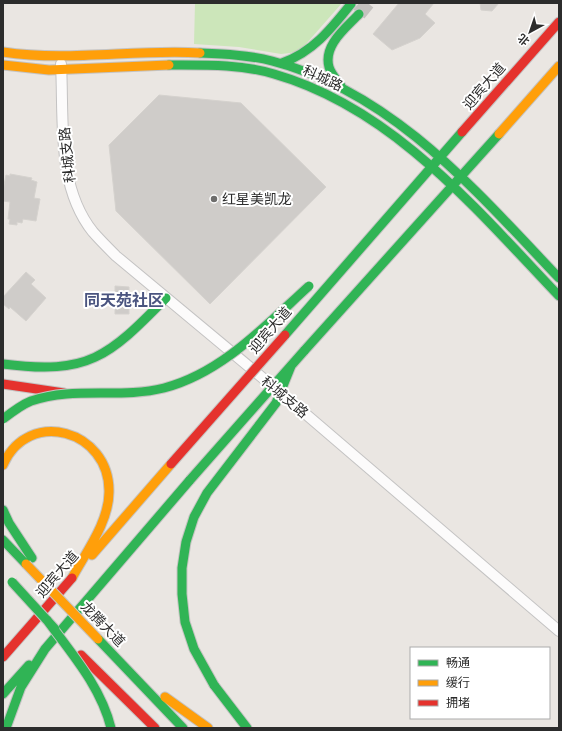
<svg xmlns="http://www.w3.org/2000/svg" width="562" height="731" viewBox="0 0 562 731" font-family="Roboto,'Noto Sans SC',sans-serif">
<rect width="100%" height="100%" fill="#eae6e2"/>
<!-- green -->
<path fill="#cce6ba" d="M 195,3 L 342,3 L 306,44 L 299,50 L 290,53 L 281,54 L 239,47 L 194,44 Z"/>
<!-- building -->
<path fill="#cfccc9" stroke="#d5d2ce" d="M 399,3 L 434,3 L 425,14 L 435,23 L 420,38 L 392,50 L 373,34 Z
M 480,3 L 499,3 L 492,11 L 481,10 Z
M 159,95 L 241,103 L 326,187 L 210,304 L 116,211 L 109,145 Z
M 10,174 L 32,178 L 31,180 L 37,182 L 34,198 L 40,199 L 36,221 L 23,219 L 22,223 L 17,222 L 17,225 L 9,224 L 10,219 L 8,219 L 10,202 L 3,201 L 3,190 L 6,175 L 10,176 Z
M 26,272 L 35,280 L 31,284 L 46,298 L 26,321 L 10,307 L 9,309 L 3,304 L 3,297 Z
M 115,286 L 129,287 L 129,314 L 115,314 Z"/>
<g fill="none" stroke-linecap="round" stroke-linejoin="round">
<!-- secondary-tunnel -->
<path stroke="#c4c1be" stroke-width="14" stroke-dasharray="14 7" stroke-linecap="butt" d="M 359,14 L 368,3"/>
<defs>
<path id="street" d="M 61,64 C 64,119 56,186 93,232 C 100,240 108,248 116,256 L 294,404 L 559,631"/>
<path id="fast" d="M 200,53 C 224,54 249,55 272,61 C 393,92 477,192 559,278
M 282,63 C 313,52 331,29 351,4
M 169,65 C 204,65 241,64 274,74 C 393,108 477,210 559,296
M 341,86 C 337,80 331,74 329,67 C 323,45 346,28 359,14
M 285,335 L 462,132
M 304,351 L 499,134
M 3,364 C 89,375 108,357 166,298
M 3,510 L 9,523 L 32,558
M 3,540 L 26,564
M 98,639 L 183,728
M 214,685 L 247,728
M 3,694 L 29,665
M 6,728 L 21,687 L 45,649 L 190,480"/>
<path id="slow" d="M 3,52 C 69,62 134,49 200,53
M 3,65 L 49,70 L 169,65
M 499,134 L 559,66
M 3,465 C 28,407 110,430 109,492 C 109,522 86,552 72,578
M 92,555 L 171,464
M 165,697 L 208,728"/>
<path id="jam" d="M 462,132 L 559,22
M 3,384 L 64,393
M 81,655 L 155,728
M 3,657 L 72,578"/>
</defs>
<!-- street casing -->
<use href="#street" stroke="#c4c3c3" stroke-width="12"/>
<!-- fast casing -->
<use href="#fast" stroke="#c4c3c3" stroke-width="11"/>
<!-- slow casing -->
<use href="#slow" stroke="#c4c3c3" stroke-width="11"/>
<!-- jam casing -->
<use href="#jam" stroke="#c4c3c3" stroke-width="11"/>
<!-- street -->
<use href="#street" stroke="#fcfbfb" stroke-width="10"/>
<!-- fast -->
<use href="#fast" stroke="#30b455" stroke-width="9"/>
<!-- slow -->
<use href="#slow" stroke="#ff9f0a" stroke-width="9"/>
<!-- jam -->
<use href="#jam" stroke="#e5322d" stroke-width="9"/>
<defs>
<path id="fast-bridge" d="M 3,419 C 12,412 21,405 31,401 C 74,386 120,399 164,388 C 222,373 266,325 309,286
M 190,480 L 304,351
M 12,582 L 55,629
M 47,620 C 72,654 101,687 111,728
M 214,685 L 194,649 L 185,622 L 182,594 L 182,568 L 186,542 L 194,517 L 207,493 L 276,403 L 291,366"/>
<path id="slow-bridge" d="M 26,564 L 98,639"/>
<path id="jam-bridge" d="M 171,464 L 285,335"/>
</defs>
<!-- fast-bridge casing -->
<use href="#fast-bridge" stroke="#c6c4c2" stroke-width="11" stroke-linecap="butt"/>
<!-- slow-bridge casing -->
<use href="#slow-bridge" stroke="#c6c4c2" stroke-width="11" stroke-linecap="butt"/>
<!-- jam-bridge casing -->
<use href="#jam-bridge" stroke="#c6c4c2" stroke-width="11" stroke-linecap="butt"/>
<!-- fast-bridge -->
<use href="#fast-bridge" stroke="#30b455" stroke-width="9"/>
<!-- slow-bridge -->
<use href="#slow-bridge" stroke="#ff9f0a" stroke-width="9"/>
<!-- jam-bridge -->
<use href="#jam-bridge" stroke="#e5322d" stroke-width="9"/>
</g>
<!-- markers -->
<circle fill="#6e6d6c" stroke="#fff" stroke-width="1.5" cx="214" cy="199" r="4"/>
<g text-anchor="middle" stroke-width="4" stroke-linejoin="round" paint-order="stroke">
<!-- street labels -->
<g font-size="14" fill="#2c2c2c" stroke="#fff">
<text transform="translate(323 78) rotate(24)" y="5">科城路</text>
<text transform="translate(484 86) rotate(-49)" y="5">迎宾大道</text>
<text transform="translate(67 155) rotate(-96)" y="5">科城支路</text>
<text transform="translate(270 330) rotate(-49)" y="5">迎宾大道</text>
<text transform="translate(285 397) rotate(40)" y="5">科城支路</text>
<text transform="translate(57 574) rotate(-49)" y="5">迎宾大道</text>
<text transform="translate(103 624) rotate(46)" y="5">龙腾大道</text>
</g>
<!-- poi labels -->
<g font-size="14" fill="#2c2c2c" stroke="#fff" text-anchor="start">
<text x="222" y="204">红星美凯龙</text>
</g>
<!-- quarter labels -->
<g font-size="16" font-weight="bold" fill="#4a547f" stroke="#fff">
<text x="124" y="306">同天苑社区</text>
</g>
</g>
<!-- border -->
<rect width="562" height="731" fill="none" stroke="#2c2c2c" stroke-width="8"/>
<!-- legend -->
<rect x="410" y="647" width="140" height="72" fill="#ffffff" stroke="#ababab"/>
<rect x="418" y="660" width="20" height="6" fill="#30b455" stroke="#ababab"/>
<text x="446" y="667" font-size="12" fill="#2c2c2c">畅通</text>
<rect x="418" y="680" width="20" height="6" fill="#ff9f0a" stroke="#ababab"/>
<text x="446" y="687" font-size="12" fill="#2c2c2c">缓行</text>
<rect x="418" y="700" width="20" height="6" fill="#e5322d" stroke="#ababab"/>
<text x="446" y="707" font-size="12" fill="#2c2c2c">拥堵</text>
<!-- north arrow -->
<g transform="translate(530 32) rotate(220)" stroke="#ffffff" stroke-width="3" paint-order="stroke">
<path d="M0-3L7 15L0 10L-7 15Z" fill="#2c2c2c"/>
<text y="-6" font-size="11" font-weight="bold" text-anchor="middle" fill="#2c2c2c">北</text>
</g>
</svg>
